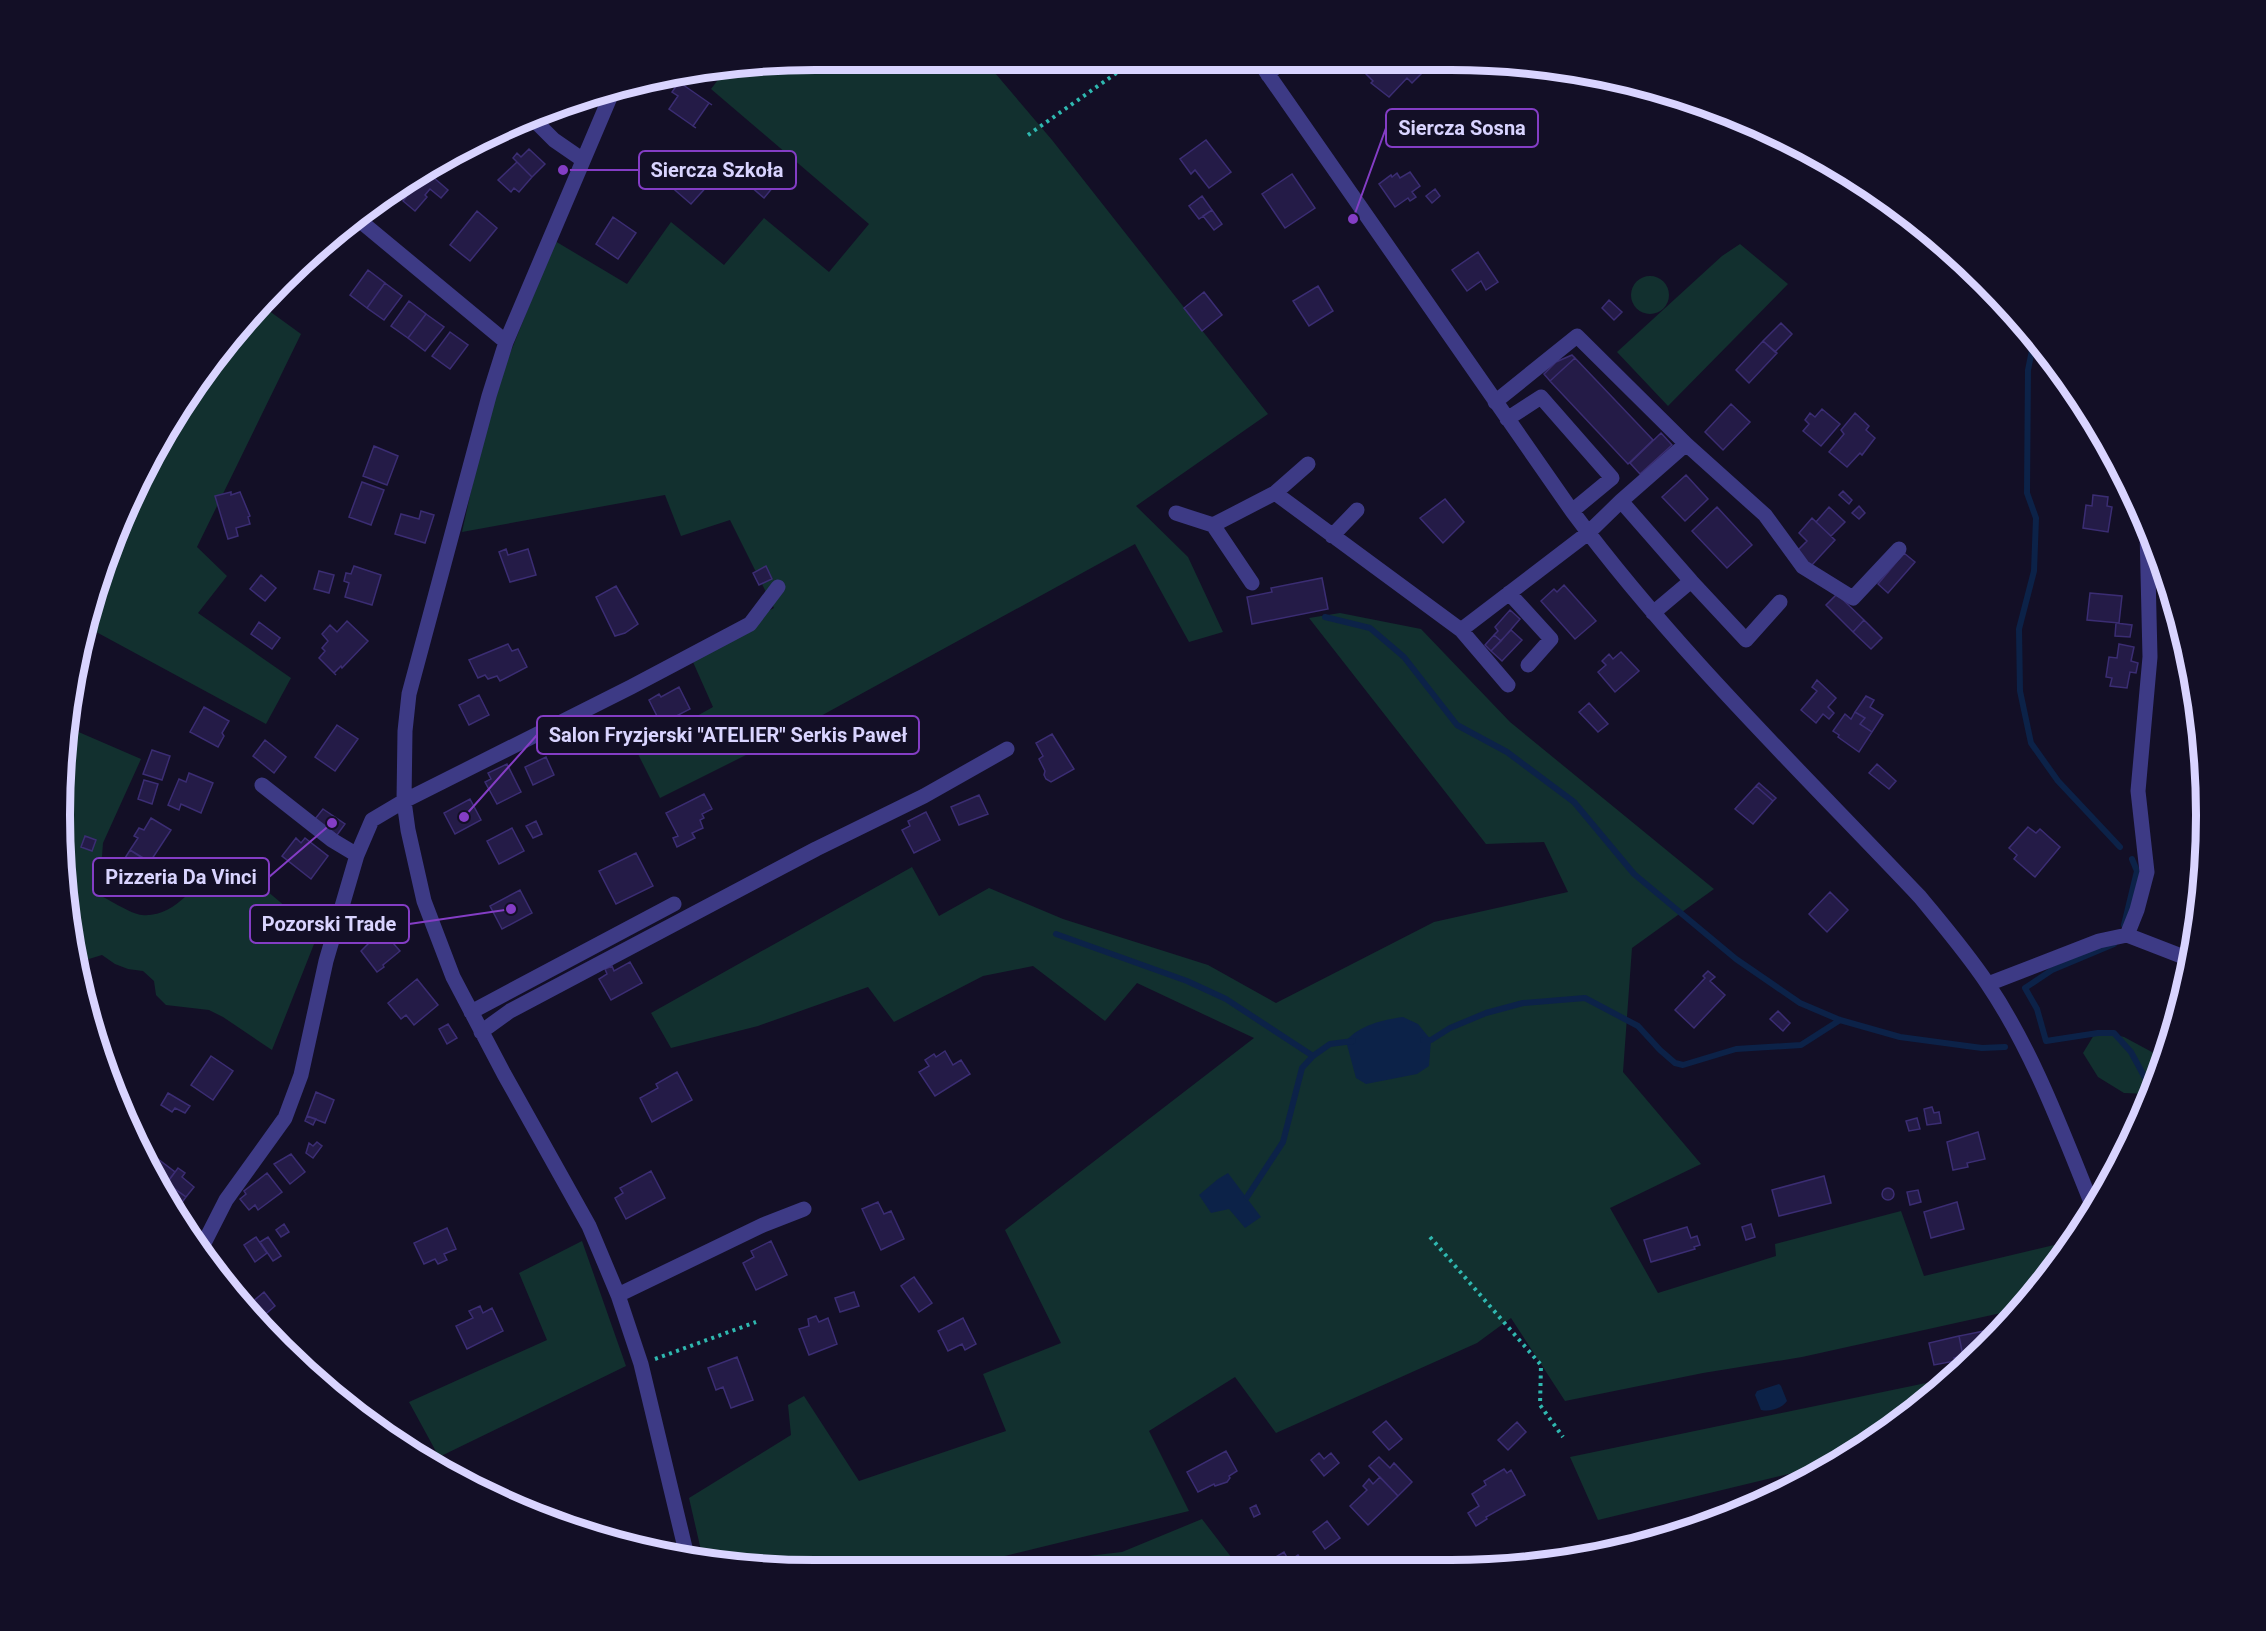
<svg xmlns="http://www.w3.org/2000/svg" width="2266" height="1631" viewBox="0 0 2266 1631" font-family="Roboto,sans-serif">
<rect width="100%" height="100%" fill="#130f26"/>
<!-- green -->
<path fill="#12302f" d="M 816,60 L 842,60 L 845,63 L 849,60 L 984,60 L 1052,140 L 1268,414 L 1136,506 L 1188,557 L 1223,632 L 1189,642 L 1135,544 L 786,735 L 660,798 L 636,750 L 713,707 L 689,653 L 774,608 L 730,520 L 681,536 L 665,495 L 462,532 L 491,401 L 555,241 L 627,284 L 671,222 L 724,265 L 764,218 L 829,272 L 869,224 L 711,89 L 724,72 Z
M 1740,244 L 1788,284 L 1668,406 L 1617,352 L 1722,256 Z
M1631 295a19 19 0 1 1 38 0a19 19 0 1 1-38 0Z
M 261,305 L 301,334 L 197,547 L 227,576 L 198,613 L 291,678 L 266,724 L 87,627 L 100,573 L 138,482 L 247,318 Z
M 1340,613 L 1421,629 L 1510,722 L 1714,889 L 1632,948 L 1623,1072 L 1701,1164 L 1610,1208 L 1658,1293 L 1776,1256 L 1775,1244 L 1901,1211 L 1924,1276 L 2071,1241 L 2050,1276 L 2019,1309 L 1802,1357 L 1703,1373 L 1565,1401 L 1511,1318 L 1477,1343 L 1276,1433 L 1235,1377 L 1149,1431 L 1189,1511 L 956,1568 L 766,1569 L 703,1559 L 689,1498 L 791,1435 L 788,1405 L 804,1396 L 859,1481 L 1006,1431 L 983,1374 L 1061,1343 L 1005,1230 L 1254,1038 L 1137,983 L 1105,1021 L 1033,966 L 983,976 L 894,1022 L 868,987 L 758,1026 L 671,1048 L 651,1013 L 912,867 L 939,916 L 989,888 L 1063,919 L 1208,965 L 1276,1003 L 1434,922 L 1568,892 L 1544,842 L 1486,844 L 1309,618 Z
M 67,727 L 141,759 L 103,843 L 99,895 C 110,900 131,914 142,915 C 175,918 197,883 217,862 L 235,864 L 318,934 L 272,1050 L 223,1017 L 209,1010 L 166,1005 L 156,995 L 154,981 L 143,971 L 128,969 L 115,964 L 102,955 L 79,962 L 67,914 Z
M 2097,1030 L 2124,1037 L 2163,1058 L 2149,1094 L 2124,1093 L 2098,1077 L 2083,1053 Z
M 582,1241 L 626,1366 L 439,1457 L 409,1402 L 547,1340 L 519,1273 Z
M 1955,1377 L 1948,1384 L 1826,1465 L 1598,1520 L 1570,1457 Z
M 1202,1519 L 1238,1566 L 1066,1568 L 1062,1559 L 1122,1552 Z"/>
<!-- water -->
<path fill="#0c2248" d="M 1403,1017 L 1418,1024 L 1431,1040 L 1429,1066 L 1417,1074 L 1366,1084 L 1356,1078 L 1346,1041 C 1360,1025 1382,1020 1403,1017 Z
M 1228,1173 L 1261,1217 L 1245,1228 L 1229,1209 L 1211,1213 L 1199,1195 L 1218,1179 Z
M 1779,1384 L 1781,1386 L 1787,1401 C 1781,1409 1770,1412 1761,1410 L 1755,1395 L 1757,1391 Z"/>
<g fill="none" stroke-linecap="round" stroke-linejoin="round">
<!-- stream -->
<path stroke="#0c2248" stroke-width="6" d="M 2034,340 L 2028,370 L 2027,493 L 2036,518 L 2034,571 L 2019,629 L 2020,691 L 2031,743 L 2058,781 L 2120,847
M 1325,617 L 1370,628 L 1404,657 L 1457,725 L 1507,752 L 1574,802 L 1634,874 L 1736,959 L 1800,1003 L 1840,1020 L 1900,1037 L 1982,1048 L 2005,1047
M 2124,925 L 2137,871 L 2132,859
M 1056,934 L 1187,981 L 1226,999 L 1313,1056
M 2114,944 L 2052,970 L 2025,988 L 2037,1009 L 2046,1041 L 2098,1033 L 2114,1033 L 2131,1052 L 2151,1089
M 1423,1040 L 1431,1040 L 1450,1028 L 1486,1013 L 1523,1003 L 1585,998 L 1638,1026 L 1660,1050 L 1675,1063 L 1683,1065 L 1736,1049 L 1801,1045 L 1840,1020
M 1247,1197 L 1283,1142 L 1302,1068 L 1313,1056 L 1330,1044 L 1353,1041"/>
</g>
<!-- building -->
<path fill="#241b47" stroke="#3b2d73" stroke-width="1.5" d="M 1373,60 L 1407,60 L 1421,74 L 1412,83 L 1407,78 L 1389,97 L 1371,83 L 1373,81 L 1365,73 L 1375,62 Z
M 1411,60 L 1426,60 L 1430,64 L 1423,72 Z
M 679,82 L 712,105 L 709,103 L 693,126 L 696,128 L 669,109 L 678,96 L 672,92 Z
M 1206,140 L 1231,172 L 1209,188 L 1195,170 L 1191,174 L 1180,159 Z
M 529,149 L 545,164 L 532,177 L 513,158 L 517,153 L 521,157 Z
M 750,160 L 761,169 L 768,160 L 784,174 L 764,198 L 737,175 Z
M 517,162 L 532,177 L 519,192 L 514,188 L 511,192 L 498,180 Z
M 688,163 L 710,183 L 691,204 L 669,185 L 676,177 L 672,174 L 672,170 L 677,165 L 682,164 L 685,167 Z
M 426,171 L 448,190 L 441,198 L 430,189 L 425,195 L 427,197 L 415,211 L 403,201 L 406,197 L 399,191 L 405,182 Z
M 1410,172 L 1420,186 L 1412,192 L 1416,197 L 1410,201 L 1408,198 L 1395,207 L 1379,184 L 1391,175 L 1392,177 L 1397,173 L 1400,178 Z
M 1292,174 L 1315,208 L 1285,228 L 1262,194 Z
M 1435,189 L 1440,196 L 1432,203 L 1426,196 Z
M 1202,196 L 1212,210 L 1199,219 L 1189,206 Z
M 1212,210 L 1222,224 L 1214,230 L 1203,216 Z
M 477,211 L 497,228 L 470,261 L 450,245 Z
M 613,217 L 636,233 L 618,259 L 596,244 Z
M 1478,252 L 1498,282 L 1486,290 L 1481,281 L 1467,291 L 1452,270 Z
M 368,270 L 385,283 L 367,308 L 350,295 Z
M 385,283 L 402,296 L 384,320 L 367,308 Z
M 1318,286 L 1333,311 L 1309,326 L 1293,301 Z
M 1204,292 L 1222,315 L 1202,331 L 1184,308 Z
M 1609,300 L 1622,312 L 1614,320 L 1602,308 Z
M 409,301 L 426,314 L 408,338 L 391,326 Z
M 426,314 L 444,327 L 425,351 L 408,338 Z
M 1781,323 L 1792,334 L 1775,352 L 1763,341 Z
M 450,332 L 468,345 L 450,369 L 432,356 Z
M 1763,341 L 1777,353 L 1749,383 L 1736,370 Z
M 1572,355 L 1575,358 L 1550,381 L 1544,374 L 1556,362 Z
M 1575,358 L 1653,440 L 1628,464 L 1550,381 Z
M 1731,404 L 1750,422 L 1723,450 L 1705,432 Z
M 1822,409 L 1840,424 L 1821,446 L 1803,431 L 1809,424 L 1805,420 L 1810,413 L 1815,417 Z
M 1855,413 L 1869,426 L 1866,430 L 1875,438 L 1862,455 L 1860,453 L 1847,467 L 1829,452 L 1844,434 L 1841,430 Z
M 1661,433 L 1672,445 L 1640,474 L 1630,463 Z
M 374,446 L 398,456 L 387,485 L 363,476 Z
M 1686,475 L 1708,499 L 1685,521 L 1662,497 Z
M 362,482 L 384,490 L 371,525 L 349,517 Z
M 1843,491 L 1852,500 L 1849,504 L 1839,495 Z
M 231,492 L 231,495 L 240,492 L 250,516 L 248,517 L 250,524 L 236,528 L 238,536 L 228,539 L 215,496 Z
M 2093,495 L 2108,497 L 2107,506 L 2112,507 L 2108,532 L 2083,528 L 2086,505 L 2092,506 Z
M 1445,499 L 1464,522 L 1443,543 L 1420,518 Z
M 1859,506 L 1865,513 L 1859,519 L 1852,513 Z
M 1717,507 L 1752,545 L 1727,568 L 1692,531 Z
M 1829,507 L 1845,522 L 1831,536 L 1816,522 Z
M 421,511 L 434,515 L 425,543 L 395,534 L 401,514 L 419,519 Z
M 1812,518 L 1835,540 L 1811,566 L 1796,552 L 1807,541 L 1799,533 Z
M 506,549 L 508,555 L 528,549 L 536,575 L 510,582 L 499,552 Z
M 1904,553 L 1915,562 L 1888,593 L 1878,584 Z
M 354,566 L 381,575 L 372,605 L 345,597 L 349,583 L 344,581 L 346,573 L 351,574 Z
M 766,566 L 772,579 L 759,585 L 753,573 Z
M 319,571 L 334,575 L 329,593 L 314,589 Z
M 261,575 L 276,588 L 265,601 L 250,589 Z
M 1322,578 L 1328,609 L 1252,624 L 1247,597 L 1272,592 L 1271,588 Z
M 1564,585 L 1596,621 L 1575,639 L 1541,601 L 1554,589 L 1557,592 Z
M 616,586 L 638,624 L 625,633 L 615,636 L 596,597 Z
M 2090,593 L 2122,596 L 2119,623 L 2087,620 Z
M 1837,594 L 1864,620 L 1853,632 L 1826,605 Z
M 1510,610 L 1520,619 L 1501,641 L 1494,635 L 1498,631 L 1495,627 Z
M 1864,620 L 1882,638 L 1871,649 L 1853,632 Z
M 347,621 L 368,641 L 342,668 L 341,666 L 334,673 L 336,675 L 319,658 L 325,651 L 322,648 L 328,641 L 322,634 L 330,625 L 337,632 Z
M 259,622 L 280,638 L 272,649 L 251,634 Z
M 2116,623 L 2132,625 L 2130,637 L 2115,636 Z
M 1511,630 L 1522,640 L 1502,661 L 1491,651 Z
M 1494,635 L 1501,641 L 1491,651 L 1485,645 Z
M 508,644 L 512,651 L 518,649 L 527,667 L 500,681 L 497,676 L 488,679 L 485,675 L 478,678 L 469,660 Z
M 2119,644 L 2134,647 L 2131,661 L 2138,663 L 2136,673 L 2130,672 L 2127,688 L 2110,686 L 2112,678 L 2106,677 L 2109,657 L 2117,658 Z
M 1621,652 L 1639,671 L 1615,692 L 1598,672 L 1606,665 L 1602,661 L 1609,654 L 1613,659 Z
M 1817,680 L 1836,698 L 1828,707 L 1834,713 L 1829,719 L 1823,714 L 1816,723 L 1801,710 L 1817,691 L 1812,687 Z
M 679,687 L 690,709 L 661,724 L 649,700 L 659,694 L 661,697 Z
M 479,695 L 489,715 L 469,725 L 459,705 Z
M 1866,696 L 1874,700 L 1870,707 L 1883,715 L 1872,732 L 1860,724 L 1865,718 L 1855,712 Z
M 1589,703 L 1608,724 L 1598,732 L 1579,712 Z
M 204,707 L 229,721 L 222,733 L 224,736 L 218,747 L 190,732 Z
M 1855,712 L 1865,718 L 1860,724 L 1872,732 L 1859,752 L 1838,737 L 1839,735 L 1833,731 L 1845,714 L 1851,719 Z
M 337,725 L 358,739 L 335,771 L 315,757 Z
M 1052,734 L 1074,769 L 1051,782 L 1046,779 L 1044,775 L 1045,771 L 1039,759 L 1043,756 L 1036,743 Z
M 265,740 L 286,757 L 274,773 L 253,756 Z
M 152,750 L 170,756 L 162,780 L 143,774 Z
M 546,757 L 554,775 L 533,785 L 525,767 Z
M 507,764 L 521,792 L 497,804 L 485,782 L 491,779 L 488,773 Z
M 1877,764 L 1896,781 L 1889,789 L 1869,773 Z
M 189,773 L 213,783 L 201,813 L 181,804 L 179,810 L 168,805 L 179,779 L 186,782 Z
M 144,780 L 158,784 L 152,804 L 138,799 Z
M 1759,783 L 1776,798 L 1773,801 L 1756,786 Z
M 1756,786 L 1773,801 L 1753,824 L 1735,809 Z
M 704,794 L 712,809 L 702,814 L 704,818 L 700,820 L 703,828 L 692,833 L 695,838 L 677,847 L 673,838 L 678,836 L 666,813 Z
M 979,795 L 988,814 L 959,825 L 951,807 Z
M 470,799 L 481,820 L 455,834 L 444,813 Z
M 323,809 L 345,824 L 337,835 L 315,819 Z
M 926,812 L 940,840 L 914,853 L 902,830 L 910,826 L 908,821 Z
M 151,818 L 171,830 L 150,862 L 130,850 L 138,838 L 134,836 L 139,828 L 144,830 Z
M 536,821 L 542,834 L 533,838 L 526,826 Z
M 2028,827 L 2036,833 L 2040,829 L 2060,847 L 2035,877 L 2014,859 L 2017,855 L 2009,848 Z
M 512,828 L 524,851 L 499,864 L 487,841 Z
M 85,836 L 96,840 L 92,851 L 81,847 Z
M 296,838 L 301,843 L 305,838 L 328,856 L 311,879 L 282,856 Z
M 130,850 L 155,866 L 151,872 L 146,869 L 135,886 L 115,874 Z
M 636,853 L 653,886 L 616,904 L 599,871 Z
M 520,890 L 532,913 L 502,929 L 490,906 Z
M 1830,892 L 1848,910 L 1827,932 L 1809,914 Z
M 386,935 L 400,951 L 383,965 L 384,967 L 377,972 L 361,951 L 376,936 L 379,940 Z
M 630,962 L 642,983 L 611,1000 L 599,979 L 607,974 L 605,969 L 612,966 L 614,971 Z
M 1708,971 L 1715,977 L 1710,981 L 1725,995 L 1694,1028 L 1675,1010 L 1705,978 L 1703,976 Z
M 417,979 L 438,1005 L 414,1025 L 406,1015 L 401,1019 L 388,1003 Z
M 1778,1011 L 1790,1023 L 1783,1031 L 1770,1019 Z
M 448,1024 L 457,1038 L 447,1044 L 439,1029 Z
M 945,1051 L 953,1065 L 961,1060 L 970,1074 L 935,1096 L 919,1072 L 929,1066 L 925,1060 L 934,1054 L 936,1057 Z
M 211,1056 L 233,1071 L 213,1100 L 191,1085 Z
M 677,1072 L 692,1100 L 652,1122 L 640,1098 L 658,1088 L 656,1084 Z
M 316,1092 L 334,1100 L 325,1123 L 307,1116 Z
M 168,1093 L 190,1106 L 185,1113 L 175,1108 L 172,1112 L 161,1105 Z
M 1932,1107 L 1934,1113 L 1939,1112 L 1941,1123 L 1927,1125 L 1924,1109 Z
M 307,1116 L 316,1119 L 313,1125 L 305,1121 Z
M 1917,1118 L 1920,1129 L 1909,1131 L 1906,1121 Z
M 1978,1132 L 1985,1159 L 1967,1163 L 1968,1167 L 1953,1170 L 1947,1142 Z
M 317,1142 L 322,1146 L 313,1158 L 306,1153 L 309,1143 L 313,1146 Z
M 291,1154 L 305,1172 L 290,1184 L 274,1164 Z
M 158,1159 L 175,1172 L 168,1181 L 151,1168 Z
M 178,1168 L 185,1173 L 182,1177 L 194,1187 L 186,1197 L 167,1183 Z
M 651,1171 L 665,1198 L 626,1219 L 615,1198 L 623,1193 L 620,1188 Z
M 267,1173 L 282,1192 L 258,1210 L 255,1205 L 249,1210 L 240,1199 L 246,1194 L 244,1191 Z
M 1824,1176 L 1831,1203 L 1779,1216 L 1772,1190 Z
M 161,1179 L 186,1197 L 175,1212 L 157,1184 Z
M1882 1194a6 6 0 1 1 12 0a6 6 0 1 1-12 0Z
M 1918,1190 L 1921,1202 L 1910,1205 L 1907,1192 Z
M 878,1202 L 884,1214 L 891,1211 L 904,1239 L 881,1250 L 862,1209 Z
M 1957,1202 L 1964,1229 L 1931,1238 L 1924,1212 Z
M 284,1224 L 289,1232 L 281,1237 L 276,1230 Z
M 1751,1224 L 1755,1237 L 1746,1240 L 1742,1227 Z
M 1687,1227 L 1691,1238 L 1697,1236 L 1700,1245 L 1694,1247 L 1695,1249 L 1651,1262 L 1644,1240 Z
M 447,1228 L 456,1249 L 444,1254 L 447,1260 L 438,1264 L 435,1259 L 424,1264 L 414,1243 Z
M 256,1237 L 267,1253 L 255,1262 L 244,1245 Z
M 268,1237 L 281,1256 L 273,1261 L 260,1242 Z
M 771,1241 L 787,1275 L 756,1290 L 743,1263 L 754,1257 L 751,1251 Z
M 914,1277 L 932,1303 L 919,1312 L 901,1286 Z
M 264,1292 L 275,1306 L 261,1318 L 250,1304 Z
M 854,1292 L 859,1306 L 840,1312 L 835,1298 Z
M 480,1306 L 483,1313 L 492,1308 L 503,1331 L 467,1349 L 456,1326 L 473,1318 L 469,1311 Z
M 816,1316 L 819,1322 L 828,1318 L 837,1344 L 809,1355 L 799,1329 L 809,1326 L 808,1319 Z
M 963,1318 L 976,1344 L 965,1350 L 962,1344 L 948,1351 L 938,1331 Z
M 1989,1330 L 1991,1338 L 1974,1357 L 1972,1354 L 1963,1356 L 1959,1336 Z
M 1959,1336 L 1963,1356 L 1954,1358 L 1955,1361 L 1934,1365 L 1929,1343 Z
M 737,1357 L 753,1400 L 731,1408 L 723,1387 L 716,1390 L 708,1368 Z
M 1386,1421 L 1402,1439 L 1389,1450 L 1373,1432 Z
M 1517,1422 L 1526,1432 L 1508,1450 L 1498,1440 Z
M 1226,1451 L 1237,1471 L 1229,1476 L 1230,1478 L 1227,1482 L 1215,1486 L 1214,1484 L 1198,1492 L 1187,1472 Z
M 1319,1453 L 1324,1459 L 1331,1453 L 1339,1463 L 1324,1476 L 1311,1460 Z
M 1379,1457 L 1390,1468 L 1394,1463 L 1412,1482 L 1398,1496 L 1369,1466 Z
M 1504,1469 L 1507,1473 L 1511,1470 L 1525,1495 L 1486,1517 L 1487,1519 L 1476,1526 L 1468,1513 L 1479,1506 L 1472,1494 L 1486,1485 L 1484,1481 Z
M 1380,1477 L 1398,1496 L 1368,1525 L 1350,1506 L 1367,1490 L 1363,1486 L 1369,1479 L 1373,1484 Z
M 1256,1505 L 1260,1514 L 1254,1517 L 1250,1508 Z
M 1327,1521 L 1340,1538 L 1325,1549 L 1313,1532 Z
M 1660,1528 L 1664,1538 L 1646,1545 L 1619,1551 L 1626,1548 L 1625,1546 L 1642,1541 L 1640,1533 Z
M 1284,1552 L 1289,1561 L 1298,1555 L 1306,1566 L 1272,1566 L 1269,1561 Z"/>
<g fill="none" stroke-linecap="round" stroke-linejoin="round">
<!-- path -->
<path stroke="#2fb8b0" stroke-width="4" stroke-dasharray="3 4.5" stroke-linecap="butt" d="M 1028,135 L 1135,60
M 1430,1237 L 1541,1365 L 1540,1405 L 1563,1437
M 655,1359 L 756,1322"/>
<!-- minor -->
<path stroke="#3d3a85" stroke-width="15" d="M 1258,60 L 1572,511 C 1675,650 1801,771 1920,897 C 1943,925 1967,953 1987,983 C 2033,1051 2062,1131 2093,1207
M 1268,75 L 1282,60
M 614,88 L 506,342 L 489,396 L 409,694 L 405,731 L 404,801 L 408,830 L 424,901 L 453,977 L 504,1074 L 589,1226 L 618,1295 L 641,1364 L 687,1556
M 530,116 L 554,140 L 583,160
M 359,220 L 506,342
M 1507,419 L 1541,397 L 1612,478 L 1572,511
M 1686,444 L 1765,515 L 1803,567 L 1853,598 L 1899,549
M 1275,493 L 1308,464
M 1621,501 L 1691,581 L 1653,613
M 1176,513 L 1213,525
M 1332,536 L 1357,510
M 1691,581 L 1746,640 L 1780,602
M 1252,583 L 1213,525 L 1275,493 L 1461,630 L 1588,533 L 1621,501 L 1686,444 L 1577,336 L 1495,402
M 1509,593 L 1551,639 L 1528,665
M 1461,630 L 1508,685
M 262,785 L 332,840 L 357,855
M 2127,935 L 2137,910 L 2147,872 L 2138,791 L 2150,657 L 2147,531
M 1988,984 L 2099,941 L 2127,935 L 2189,959
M 471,1012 L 674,904
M 481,1032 L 510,1011 L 816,849 L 924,796 L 1007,749
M 201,1249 L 226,1200 L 285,1118 L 301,1075 L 326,961 L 357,855 L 372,820 L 404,801 L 631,687 L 750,624 L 778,587
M 618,1295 L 763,1225 L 804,1209"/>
</g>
<!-- crop -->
<path d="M0 0H2266V1631H0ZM815 70H1451A745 745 0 0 1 2196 815V815A745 745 0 0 1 1451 1560H815A745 745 0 0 1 70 815V815A745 745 0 0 1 815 70Z" fill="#130f26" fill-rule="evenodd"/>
<path fill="none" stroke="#d9d4ff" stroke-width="8" d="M815 70H1451A745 745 0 0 1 2196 815V815A745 745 0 0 1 1451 1560H815A745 745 0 0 1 70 815V815A745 745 0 0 1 815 70Z"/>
<!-- callouts -->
<path fill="none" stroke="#843dc5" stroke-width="2" d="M1353 219L1386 128M563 170L639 170M464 817L537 735M332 823L269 877M511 909L409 924"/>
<g fill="#843dc5" stroke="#130f26" stroke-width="2">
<circle cx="1353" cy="219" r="6"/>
<circle cx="563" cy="170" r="6"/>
<circle cx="464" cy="817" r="6"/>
<circle cx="332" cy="823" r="6"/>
<circle cx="511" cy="909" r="6"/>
</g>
<g fill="#130f26" stroke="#843dc5" stroke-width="2">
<rect x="1386" y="109" width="152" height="38" rx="6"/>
<rect x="639" y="151" width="157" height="38" rx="6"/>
<rect x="537" y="716" width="382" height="38" rx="6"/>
<rect x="93" y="858" width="176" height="38" rx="6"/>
<rect x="250" y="905" width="159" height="38" rx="6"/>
</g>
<g font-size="20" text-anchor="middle" font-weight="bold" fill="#d9d4ff">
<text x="1462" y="135">Siercza Sosna</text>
<text x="717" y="177">Siercza Szkoła</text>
<text x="728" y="742">Salon Fryzjerski "ATELIER" Serkis Paweł</text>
<text x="181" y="884">Pizzeria Da Vinci</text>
<text x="329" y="931">Pozorski Trade</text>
</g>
</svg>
